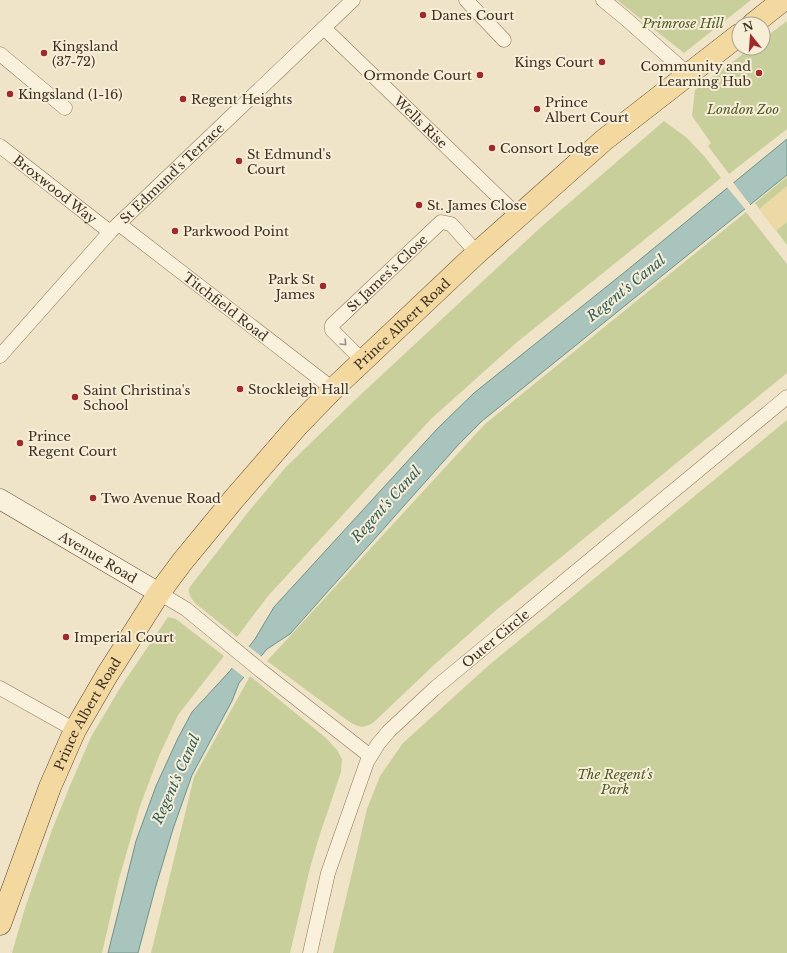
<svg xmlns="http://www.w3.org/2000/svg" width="787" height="953" viewBox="0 0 787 953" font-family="'Libre Baskerville',serif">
<rect width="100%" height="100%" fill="#f0e4c8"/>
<!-- green -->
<path fill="#c9cf9b" d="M 617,0 L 751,0 L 684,53 Z
M 787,21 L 787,129 L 729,174 L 708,146 L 711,143 L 692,116 L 695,90 L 751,48 L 763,48 L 763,39 Z
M 664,121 L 687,138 L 705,157 L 721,178 L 516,343 L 431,419 L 268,596 L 237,637 L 195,603 C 191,598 188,594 189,588 L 249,511 L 286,467 L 357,398 L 540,228 Z
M 787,177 L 787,245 L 755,203 Z
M 746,212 L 787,264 L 787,373 L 495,611 L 435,664 L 374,722 C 365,728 361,728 351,723 L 267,661 L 485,424 Z
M 787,420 L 787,953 L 333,953 L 367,809 L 380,776 L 403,743 L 489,665 Z
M 168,617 L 176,619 L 224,656 L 178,715 L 159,756 L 140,806 L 119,879 L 102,953 L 12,953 L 25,908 L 52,830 L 69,788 L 91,737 L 120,688 Z
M 250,676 L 326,738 L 337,750 L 342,759 L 341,772 L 319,837 L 310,868 L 290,953 L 151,953 L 194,777 Z"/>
<!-- sand -->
<path fill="#ecd9a5" d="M 787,186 L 787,222 L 776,231 L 759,209 Z"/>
<!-- water -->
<path fill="#a9c4bc" stroke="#6f938a" d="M 787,139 L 787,175 L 482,421 L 459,444 L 290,634 L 267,649 L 239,683 L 232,701 L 192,775 L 173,829 L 155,889 L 138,953 L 108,953 L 136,841 L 156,786 L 178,738 L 192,712 L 229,672 L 255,639 L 274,607 L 437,429 L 474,393 L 626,271 Z"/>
<!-- pier -->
<path fill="#f0e4c8" d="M 732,181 L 751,206 L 746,210 L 726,186 Z
M 247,645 L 262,657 L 245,678 L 231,667 Z"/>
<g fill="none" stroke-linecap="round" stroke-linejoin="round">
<defs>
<g id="street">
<path d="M 466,0 L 504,40"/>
<path d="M 603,0 L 625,18 L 688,74"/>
<path id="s1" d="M 324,28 L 518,216"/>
<path d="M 0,54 L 65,108"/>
<path id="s2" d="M 0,146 L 110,232"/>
<path id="s3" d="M 119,224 L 333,389"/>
<path id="s4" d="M 0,356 L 110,232 L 353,0"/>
<path id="s5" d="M 362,360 L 332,330 L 332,325 L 441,222 L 451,224 L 477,253"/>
<path d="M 159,593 L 186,609 L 260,670 L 370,756"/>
<path d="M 0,688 L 75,730"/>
<path id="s6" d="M 310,953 L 328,873 L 367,762 L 378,744 L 389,731 L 434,689 L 787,397"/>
</g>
<g id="secondary">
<path id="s7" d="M 0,499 L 159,593"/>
</g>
<g id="primary">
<path d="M 753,24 L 783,0"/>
<path id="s8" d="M 0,924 L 50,787 L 75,730 L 107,675 L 159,593 L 182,562 L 233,500 L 298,425 L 333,389 L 477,253 L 604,140 L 739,35"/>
</g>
</defs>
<!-- street casing -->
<use href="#street" stroke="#8d765c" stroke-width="15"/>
<!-- secondary casing -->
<use href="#secondary" stroke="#6f573f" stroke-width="21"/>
<!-- primary casing -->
<use href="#primary" stroke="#5b4430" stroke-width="23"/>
<!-- street -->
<use href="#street" stroke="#faf1dc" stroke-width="14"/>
<!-- secondary -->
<use href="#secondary" stroke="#faf1dc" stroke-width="20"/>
<!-- primary -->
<use href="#primary" stroke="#f3d9a0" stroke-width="22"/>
</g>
<!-- one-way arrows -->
<defs><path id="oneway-chevron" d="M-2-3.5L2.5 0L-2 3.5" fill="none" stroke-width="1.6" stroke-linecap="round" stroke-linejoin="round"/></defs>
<use stroke="#9c907e" href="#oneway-chevron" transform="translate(344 343) rotate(46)"/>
<!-- markers -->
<g fill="#9e2a2b" stroke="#f7eed8" stroke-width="1.5">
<circle cx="423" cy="15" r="4"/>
<circle cx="44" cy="53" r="4"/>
<circle cx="602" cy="62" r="4"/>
<circle cx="759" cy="73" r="4"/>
<circle cx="480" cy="75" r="4"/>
<circle cx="10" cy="94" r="4"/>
<circle cx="183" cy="99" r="4"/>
<circle cx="537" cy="109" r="4"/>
<circle cx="492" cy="148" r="4"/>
<circle cx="239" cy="161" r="4"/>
<circle cx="419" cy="205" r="4"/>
<circle cx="175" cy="231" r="4"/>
<circle cx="323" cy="286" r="4"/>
<circle cx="240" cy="389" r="4"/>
<circle cx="75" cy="397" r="4"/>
<circle cx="20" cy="443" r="4"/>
<circle cx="93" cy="498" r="4"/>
<circle cx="66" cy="637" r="4"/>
</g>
<g text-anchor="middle" stroke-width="4" stroke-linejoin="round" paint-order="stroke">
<!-- poi labels -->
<g font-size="13" fill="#3d2e20" stroke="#f7eed8" text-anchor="start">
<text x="431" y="20">Danes Court</text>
<text x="52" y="51">Kingsland<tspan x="52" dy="15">(37-72)</tspan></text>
<text x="594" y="67" text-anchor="end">Kings Court</text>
<text x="751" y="71" text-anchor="end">Community and<tspan x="751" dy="15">Learning Hub</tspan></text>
<text x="472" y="80" text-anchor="end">Ormonde Court</text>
<text x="18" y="99">Kingsland (1-16)</text>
<text x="191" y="104">Regent Heights</text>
<text x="545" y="107">Prince<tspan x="545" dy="15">Albert Court</tspan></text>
<text x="500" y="153">Consort Lodge</text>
<text x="247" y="159">St Edmund's<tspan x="247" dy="15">Court</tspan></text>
<text x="427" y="210">St. James Close</text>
<text x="183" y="236">Parkwood Point</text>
<text x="315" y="284" text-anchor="end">Park St<tspan x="315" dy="15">James</tspan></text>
<text x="248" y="394">Stockleigh Hall</text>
<text x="83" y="395">Saint Christina's<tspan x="83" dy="15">School</tspan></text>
<text x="28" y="441">Prince<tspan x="28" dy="15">Regent Court</tspan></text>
<text x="101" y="503">Two Avenue Road</text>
<text x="74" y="642">Imperial Court</text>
</g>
<!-- park labels -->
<g font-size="13" font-style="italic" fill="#4d5a26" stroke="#f7eed8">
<text x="683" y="28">Primrose Hill</text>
<text x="743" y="114">London Zoo</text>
<text x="615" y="779">The Regent's<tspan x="615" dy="15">Park</tspan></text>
</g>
<!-- street labels -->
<g font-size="13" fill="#3d2e20" stroke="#f7eed8">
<text dy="5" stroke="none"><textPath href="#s1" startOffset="135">Wells Rise</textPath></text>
<text dy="5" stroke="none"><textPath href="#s4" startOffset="251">St Edmund's Terrace</textPath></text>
<text dy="5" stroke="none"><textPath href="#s2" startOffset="70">Broxwood Way</textPath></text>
<text dy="5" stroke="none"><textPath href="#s5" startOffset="123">St James's Close</textPath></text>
<text dy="5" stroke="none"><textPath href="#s3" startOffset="135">Titchfield Road</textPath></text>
<text dy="5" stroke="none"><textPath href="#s8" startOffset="732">Prince Albert Road</textPath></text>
<text dy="5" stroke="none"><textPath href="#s7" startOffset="114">Avenue Road</textPath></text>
<text dy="5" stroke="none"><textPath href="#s6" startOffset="379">Outer Circle</textPath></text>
<text dy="5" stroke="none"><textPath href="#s8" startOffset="228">Prince Albert Road</textPath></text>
</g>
<!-- water labels -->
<g font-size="14" font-style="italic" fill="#2f5d5a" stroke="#f7eed8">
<text transform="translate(626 288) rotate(-39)" y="5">Regent's Canal</text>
<text transform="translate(386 504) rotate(-48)" y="5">Regent's Canal</text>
<text transform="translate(176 779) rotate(-66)" y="5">Regent's Canal</text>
</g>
</g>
<!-- north arrow -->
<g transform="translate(751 36) rotate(343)"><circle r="19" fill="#f7eed8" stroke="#ada18e"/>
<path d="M0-3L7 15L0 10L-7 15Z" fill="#9e2a2b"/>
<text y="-6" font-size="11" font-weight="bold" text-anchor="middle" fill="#3d2e20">N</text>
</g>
</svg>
